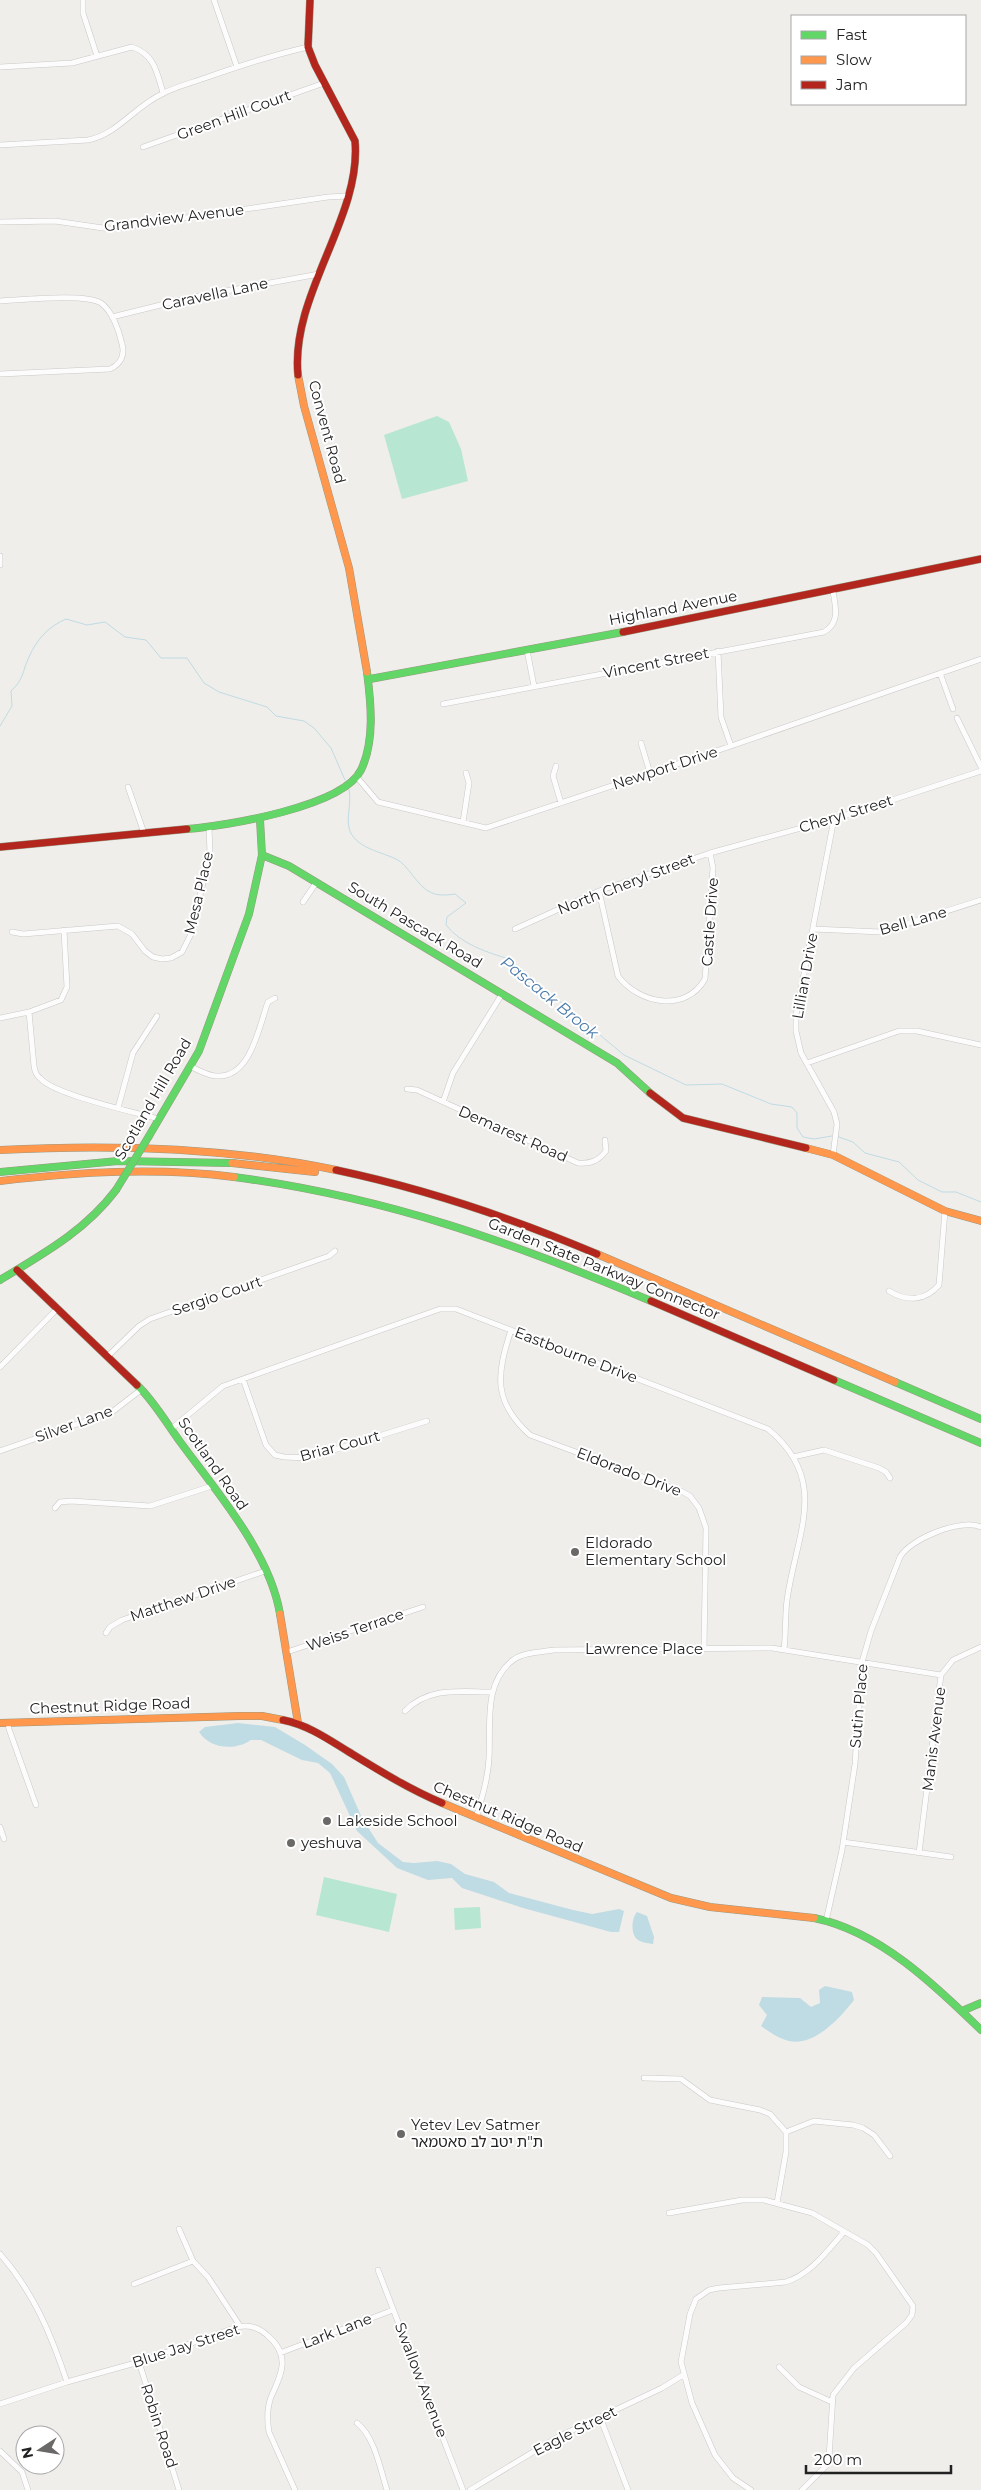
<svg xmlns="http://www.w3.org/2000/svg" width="981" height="2490" viewBox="0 0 981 2490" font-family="Montserrat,'Noto Sans Hebrew',sans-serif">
<rect width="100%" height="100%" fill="#f0eeeb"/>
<!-- pitch -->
<path fill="#b7e6d2" d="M 437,416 L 449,422 L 461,449 L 468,481 L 402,499 L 384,435 Z
M 324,1877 L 397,1894 L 389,1932 L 316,1915 Z
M 480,1907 L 481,1928 L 455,1930 L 454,1908 Z"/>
<!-- water -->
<path fill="#bfdbe3" d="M 238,1723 L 275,1727 L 305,1745 L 332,1764 L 344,1777 L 362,1818 L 378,1843 L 403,1862 L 414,1863 L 437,1861 L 451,1864 L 465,1874 L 494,1882 L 509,1893 L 573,1910 L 592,1914 L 619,1909 L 624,1911 L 619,1932 L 611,1932 L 523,1908 L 462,1888 L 452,1878 L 428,1880 L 397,1868 L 357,1831 L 330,1773 L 318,1763 L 302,1760 L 261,1740 L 251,1740 C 235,1751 210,1749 199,1732 L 205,1727 Z
M 637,1912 L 647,1916 L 654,1937 L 653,1944 C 649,1943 644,1943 640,1941 C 630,1937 631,1919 637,1912 Z
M 825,1986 L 852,1992 L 854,2000 C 841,2017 814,2047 789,2041 C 779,2039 770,2032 761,2026 L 767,2015 L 759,2005 L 762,1997 L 800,1998 L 811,2007 L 820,2003 L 819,1990 Z"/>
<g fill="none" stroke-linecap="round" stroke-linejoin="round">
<!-- stream -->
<path stroke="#bfdbe3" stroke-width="1" d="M 0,726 L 12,706 L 11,691 C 24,679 22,672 29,657 C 37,639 48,627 66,619 L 87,625 L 105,622 L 125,637 L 146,640 L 161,658 L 187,658 L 204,683 L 219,692 L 267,707 L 276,716 L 304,721 L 314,728 L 331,748 L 345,780
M 348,786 C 353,800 346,815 349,828 C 354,848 382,852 396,859 C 408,864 417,887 432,893 C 439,896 447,895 455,894 L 466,903 L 447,917 L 446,925 C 461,944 486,952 509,959 L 624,1055 L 686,1085 L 722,1084 L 771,1104 L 792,1107 L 797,1113 L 797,1128 L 803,1137 L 814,1139 L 832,1136
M 836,1136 L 853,1142 L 865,1153 L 899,1162 L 918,1180 L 942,1192 L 956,1192 L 981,1202"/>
<defs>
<path id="street" d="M 83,0 L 83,13 L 97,56
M 214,0 L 237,67
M 0,67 L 72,63 L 132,47 C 154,54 157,72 163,93
M 0,145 L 88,140 C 118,134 134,107 162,94 C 175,87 191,83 205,78 C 239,66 273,55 308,47
M 143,147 L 324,83
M 0,222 L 55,221 L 110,229 L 328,197 L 347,196
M 0,301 C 21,300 86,293 101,303 C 112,311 119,330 122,344 C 125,355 121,364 110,369 L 0,374
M 112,317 L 193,297 L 319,274
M 0,556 L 0,565
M 527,650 L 534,686
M 718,651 L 721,717 L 731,746
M 940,673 L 953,709
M 443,704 L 824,632 C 841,622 835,606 833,591
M 957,718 L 981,767
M 641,743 L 650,773
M 556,766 L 553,776 L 561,803
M 356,776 L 378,802 L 486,828 L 731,746 L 981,659
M 128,787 L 144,833
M 463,822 L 469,783 L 466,773
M 599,891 L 618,976 C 639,1004 686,1013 705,979 L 713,868 L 710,853
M 303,902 L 316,883
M 515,929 L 599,891 L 710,853 L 834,819 L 981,771
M 813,929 L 881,932 L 981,900
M 12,932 L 23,934 L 118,926 L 132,934 L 145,951 L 153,957 L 162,959 L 171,958 L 182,952 L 191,934 L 210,853 L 209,827
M 29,1012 L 34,1066 C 35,1072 36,1075 41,1079 C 56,1095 134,1112 159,1119
M 0,1018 L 29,1012 L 61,1000 L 67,987 L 64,930
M 807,1063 L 899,1031 L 917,1031 L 981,1045
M 191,1067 C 199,1070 208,1076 217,1076 C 251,1078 259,1026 268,1002 L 275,998
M 407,1089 L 417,1090 L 578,1163 C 591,1164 598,1161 606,1151 L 605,1140
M 443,1102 L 453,1073 L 502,994
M 118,1108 L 133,1053 L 157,1016
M 833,1155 L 837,1124 L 834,1112 L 801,1053 L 796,1031 L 796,1015 L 834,819
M 889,1291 C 907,1302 925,1301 939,1285 L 945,1211
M 511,1330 C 497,1374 492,1401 530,1435 L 681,1491 L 690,1496 L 699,1508 L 706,1528 L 704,1649
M 108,1356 L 139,1326 L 150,1319 L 329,1256 L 335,1251
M 0,1367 L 58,1308
M 243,1379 L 266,1445 L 275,1455 L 284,1457 L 308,1458 L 427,1421
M 171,1429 L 223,1386 L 440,1309 L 456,1309 L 768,1429 C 831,1481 796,1534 787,1600 C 785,1616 786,1633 784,1650
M 0,1451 L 112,1412 L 142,1389
M 793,1457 L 824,1450 L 879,1468 L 886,1472 L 890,1478
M 55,1508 L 60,1502 L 71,1501 L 150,1506 L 212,1486
M 106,1633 L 110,1627 L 122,1620 L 265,1571
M 287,1652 L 423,1607
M 405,1711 C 429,1686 461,1692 492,1692
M 8,1723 L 9,1729 L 36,1805
M 476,1818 C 482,1798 488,1778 489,1758 C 491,1725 483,1683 513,1660 C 524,1652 542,1652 554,1650 L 772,1648 L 941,1675
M 0,1827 L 4,1839
M 843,1842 L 951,1857
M 919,1853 L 941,1675 L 953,1660 L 981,1647
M 826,1921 L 842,1850 L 855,1764 L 862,1662 L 871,1631 L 900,1557 C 910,1539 961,1518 981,1527
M 644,2078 L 681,2079 L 710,2100 L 760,2110 L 770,2114 L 786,2132 L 814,2121 L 853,2125 L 863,2128 L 874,2135 L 890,2156
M 777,2203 L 786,2152 L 786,2132
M 669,2213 L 742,2200 L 764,2200 L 812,2213 L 868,2245 L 876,2253 L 913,2306 L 912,2315 L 906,2323 L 854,2368 L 833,2395 L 829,2458 L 826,2466 L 802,2490
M 179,2229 L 193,2261 L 208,2277 L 240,2326
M 0,2254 C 34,2293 51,2334 67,2382
M 378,2270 L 463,2490
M 134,2284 L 193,2261
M 280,2353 L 393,2310
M 139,2362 L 179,2490
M 779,2367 L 799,2387 L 832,2402
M 0,2404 L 67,2382 L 139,2362 L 234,2328 C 246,2324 257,2326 267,2335 C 291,2355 282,2373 271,2397 C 267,2408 267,2420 269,2432 L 295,2490
M 600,2417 L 628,2490
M 357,2423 C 375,2437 380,2469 387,2490
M 0,2451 L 22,2472 L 28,2490
M 470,2490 L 558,2437 L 662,2388 L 683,2375
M 751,2490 L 733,2478 L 715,2455 L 692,2403 L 681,2362 L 690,2314 L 696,2299 L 709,2290 L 719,2288 L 786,2282 C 811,2274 827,2251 844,2232"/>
<path id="fast" d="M 370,679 L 623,632
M 187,829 C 225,826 343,807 361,770 C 375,741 371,703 367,672
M 262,855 L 289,866 L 617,1063 L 650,1093
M 149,1136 L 199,1051 L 249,914 L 262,855 L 260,820
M 0,1172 L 118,1161 L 232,1163
M 234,1177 C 386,1197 511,1242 651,1301
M 0,1280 C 43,1254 85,1231 116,1190
M 834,1380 L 981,1443
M 895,1382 L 981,1419
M 137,1385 C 154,1401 167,1424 181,1443 C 217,1492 270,1553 280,1614
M 814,1918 C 879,1931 935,1985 981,2030
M 962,2011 L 981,2003"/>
<path id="slow" d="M 298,375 L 304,406 L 349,568 L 367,672
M 806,1148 L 833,1155 L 945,1211 L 981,1221
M 0,1150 C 112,1144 226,1147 336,1170
M 232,1163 L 315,1172
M 0,1181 C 78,1172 156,1167 234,1177
M 597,1254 L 895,1382
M 280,1614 L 298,1723
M 0,1723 L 240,1716 L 262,1716 L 283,1720
M 442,1803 L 671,1898 L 710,1907 L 814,1918"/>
<path id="jam" d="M 298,375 C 290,295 362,217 355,141 L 315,65 L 308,47 L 310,0
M 623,632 L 981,559
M 0,847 L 187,829
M 650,1093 L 683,1118 L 806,1148
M 336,1170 C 426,1189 512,1218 597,1254
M 17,1270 L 137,1385
M 651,1301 L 834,1380
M 283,1720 C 308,1725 328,1739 349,1752 C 380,1771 409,1789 442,1803"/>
</defs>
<!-- street casing -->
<use href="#street" stroke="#c9c8c7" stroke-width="6"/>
<!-- fast casing -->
<use href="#fast" stroke="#999a82" stroke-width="8"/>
<!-- slow casing -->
<use href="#slow" stroke="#999a82" stroke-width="8"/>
<!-- jam casing -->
<use href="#jam" stroke="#999a82" stroke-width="8"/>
<!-- street -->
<use href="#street" stroke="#fdfcfc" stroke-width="5"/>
<!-- fast -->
<use href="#fast" stroke="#63d668" stroke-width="7"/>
<!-- slow -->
<use href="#slow" stroke="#ff974d" stroke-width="7"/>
<!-- jam -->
<use href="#jam" stroke="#b3261e" stroke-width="7"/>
<defs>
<path id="fast-bridge" d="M 116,1190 L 149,1136"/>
</defs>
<!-- fast-bridge casing -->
<use href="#fast-bridge" stroke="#999a82" stroke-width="8" stroke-linecap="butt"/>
<!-- fast-bridge -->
<use href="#fast-bridge" stroke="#63d668" stroke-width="7"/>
</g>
<!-- markers -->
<g fill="#6a6968" stroke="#fff" stroke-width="2">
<circle cx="575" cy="1552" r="5"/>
<circle cx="327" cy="1821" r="5"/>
<circle cx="291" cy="1843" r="5"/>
<circle cx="401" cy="2134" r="5"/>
</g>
<g text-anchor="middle" stroke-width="4" stroke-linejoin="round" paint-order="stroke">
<!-- street labels -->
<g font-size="15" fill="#222" stroke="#fff">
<text transform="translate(234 115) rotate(-20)" y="5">Green Hill Court</text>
<text transform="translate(174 218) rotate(-7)" y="5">Grandview Avenue</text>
<text transform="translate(215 294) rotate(-12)" y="5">Caravella Lane</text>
<text transform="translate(327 432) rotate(75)" y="5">Convent Road</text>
<text transform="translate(673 608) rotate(-11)" y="5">Highland Avenue</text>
<text transform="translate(656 663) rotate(-11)" y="5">Vincent Street</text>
<text transform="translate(665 768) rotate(-18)" y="5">Newport Drive</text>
<text transform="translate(846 814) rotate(-17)" y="5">Cheryl Street</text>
<text transform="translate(626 884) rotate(-21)" y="5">North Cheryl Street</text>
<text transform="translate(199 893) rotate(-77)" y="5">Mesa Place</text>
<text transform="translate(913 921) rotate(-16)" y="5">Bell Lane</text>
<text transform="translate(710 922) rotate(-86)" y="5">Castle Drive</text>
<text transform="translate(415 925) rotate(31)" y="5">South Pascack Road</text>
<text transform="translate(805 976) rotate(-80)" y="5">Lillian Drive</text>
<text transform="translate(153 1099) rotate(-60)" y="5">Scotland Hill Road</text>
<text transform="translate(513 1134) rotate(24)" y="5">Demarest Road</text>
<text transform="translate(604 1269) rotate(22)" y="5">Garden State Parkway Connector</text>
<text transform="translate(217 1296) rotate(-19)" y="5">Sergio Court</text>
<text transform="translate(576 1355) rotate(21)" y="5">Eastbourne Drive</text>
<text transform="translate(74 1424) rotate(-20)" y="5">Silver Lane</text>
<text transform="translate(340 1446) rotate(-15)" y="5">Briar Court</text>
<text transform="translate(213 1464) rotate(55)" y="5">Scotland Road</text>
<text transform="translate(629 1472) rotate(21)" y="5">Eldorado Drive</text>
<text transform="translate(183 1599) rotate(-19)" y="5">Matthew Drive</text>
<text transform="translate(355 1630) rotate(-19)" y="5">Weiss Terrace</text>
<text x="644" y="1654">Lawrence Place</text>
<text transform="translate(110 1706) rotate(-2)" y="5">Chestnut Ridge Road</text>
<text transform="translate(859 1706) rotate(-85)" y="5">Sutin Place</text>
<text transform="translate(934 1739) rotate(-83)" y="5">Manis Avenue</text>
<text transform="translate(508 1817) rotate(23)" y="5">Chestnut Ridge Road</text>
<text transform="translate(337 2331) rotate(-21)" y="5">Lark Lane</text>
<text transform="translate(186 2346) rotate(-18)" y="5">Blue Jay Street</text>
<text transform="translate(421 2380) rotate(69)" y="5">Swallow Avenue</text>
<text transform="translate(159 2426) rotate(72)" y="5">Robin Road</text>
<text transform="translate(575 2431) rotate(-27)" y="5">Eagle Street</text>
</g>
<!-- poi labels -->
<g font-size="15" fill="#222" stroke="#fff" text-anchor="start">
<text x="585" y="1548">Eldorado<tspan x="585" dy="17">Elementary School</tspan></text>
<text x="337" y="1826">Lakeside School</text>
<text x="301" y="1848">yeshuva</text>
<text x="411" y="2130">Yetev Lev Satmer<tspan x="411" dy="17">ת"ת יטב לב סאטמאר</tspan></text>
</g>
<!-- water labels -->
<g font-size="16" font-style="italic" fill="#4a7aab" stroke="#fff">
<text transform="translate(550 997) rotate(39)" y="6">Pascack Brook</text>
</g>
</g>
<!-- legend -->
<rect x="791" y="15" width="175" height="90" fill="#ffffff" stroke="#a7a7a7"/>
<rect x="801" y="31" width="25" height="8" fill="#63d668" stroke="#a7a7a7"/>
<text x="836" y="40" font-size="15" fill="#222222">Fast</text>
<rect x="801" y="56" width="25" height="8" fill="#ff974d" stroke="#a7a7a7"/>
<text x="836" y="65" font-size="15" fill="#222222">Slow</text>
<rect x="801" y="81" width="25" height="8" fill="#b3261e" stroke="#a7a7a7"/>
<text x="836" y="90" font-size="15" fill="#222222">Jam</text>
<!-- north arrow -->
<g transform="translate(40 2450) rotate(258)"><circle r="24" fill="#ffffff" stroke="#a7a7a7"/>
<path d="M0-4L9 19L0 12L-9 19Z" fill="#6a6968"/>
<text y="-8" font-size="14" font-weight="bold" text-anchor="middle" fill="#222222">N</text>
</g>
<!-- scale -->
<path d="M806 2465v8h145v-8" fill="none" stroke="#222222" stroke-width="2.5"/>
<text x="814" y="2465" font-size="15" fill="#222222" stroke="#ffffff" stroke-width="4" paint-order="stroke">200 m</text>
</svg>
